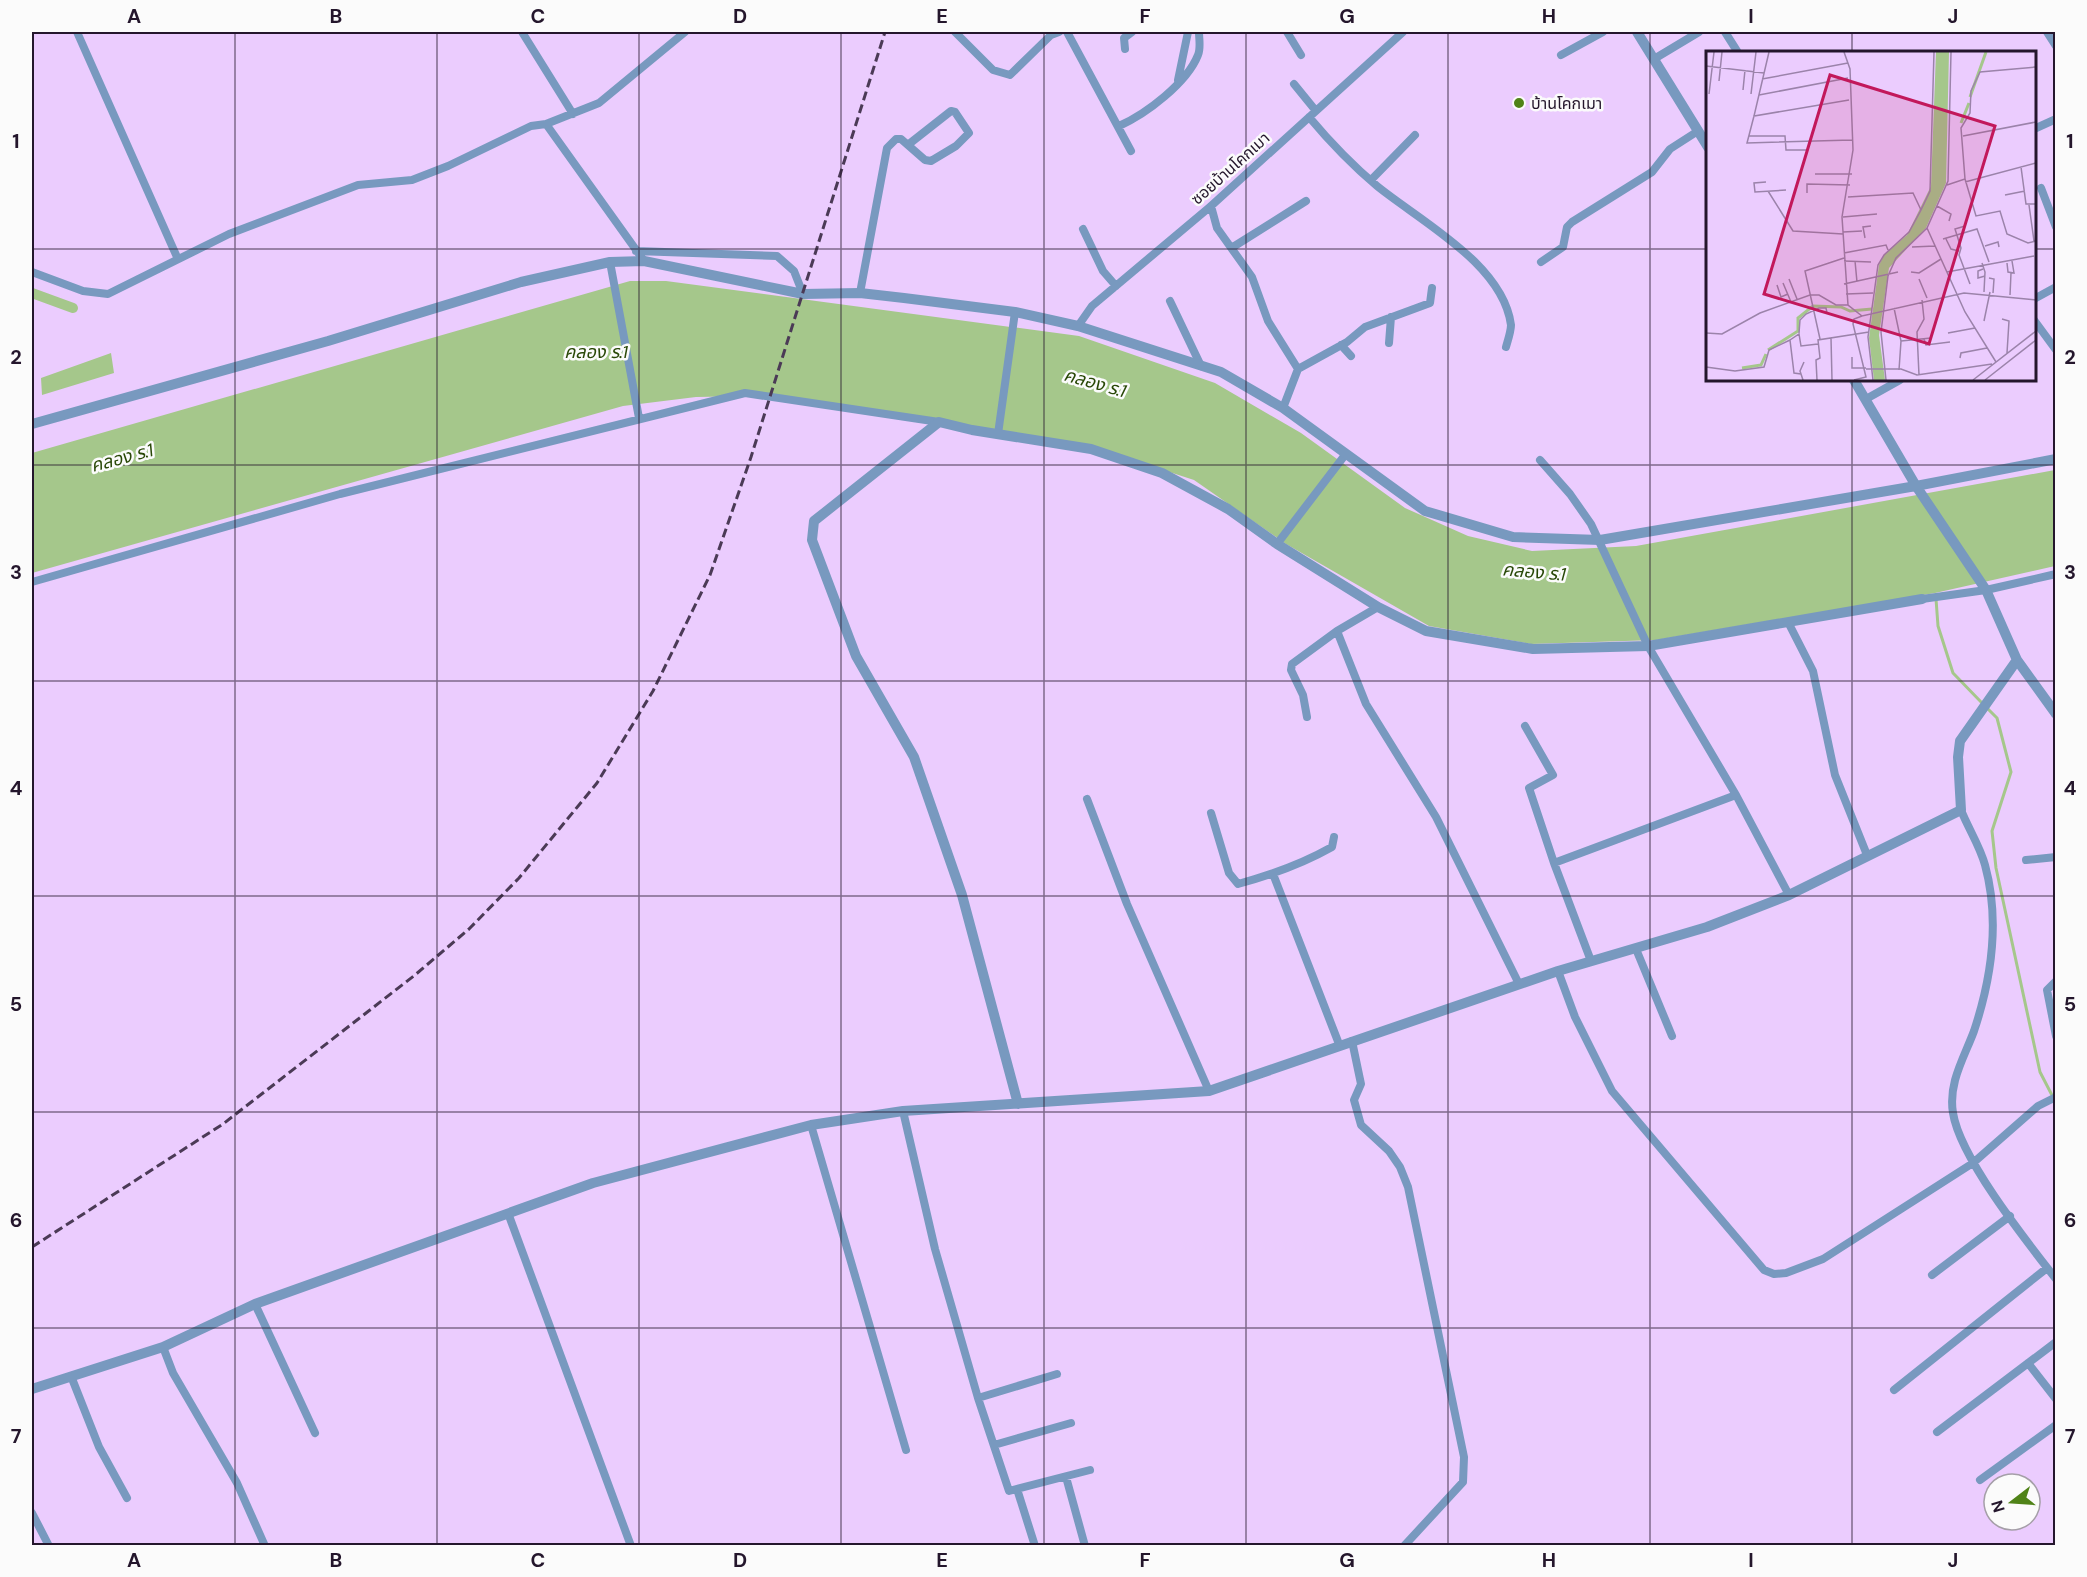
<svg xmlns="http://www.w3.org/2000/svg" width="2087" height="1577" viewBox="0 0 2087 1577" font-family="'DM Sans','Noto Sans Thai',sans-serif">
<rect width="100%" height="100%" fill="#ebccfe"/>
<!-- water -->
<path fill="#a5c78b" d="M 630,281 L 666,281 L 1079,336 L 1215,383 L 1301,433 L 1405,508 L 1468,536 L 1532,551 L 1636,546 L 2055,470 L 2055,566 L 1935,593 L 1656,640 L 1531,644 L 1429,626 L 1286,544 L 1194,480 L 1080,443 L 752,396 L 696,397 L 623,406 L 32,573 L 32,453 Z
M 111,353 L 114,373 L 42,395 L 41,378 Z"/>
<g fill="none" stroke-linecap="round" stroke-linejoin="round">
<!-- stream -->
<path stroke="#a5c78b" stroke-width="3" d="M 1936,599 L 1938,626 L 1953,673 L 1983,704
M 1987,708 L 1997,718 L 2011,772 L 1992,831 L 1996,868 L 2040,1072 L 2056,1103"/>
<!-- canal -->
<path stroke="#a5c78b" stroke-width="10" d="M 32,293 L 73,308"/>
<!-- minor -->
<path stroke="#7899bf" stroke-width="8" d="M 77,32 L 177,257
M 522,32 L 573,114
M 955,32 L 993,70 L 1010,75 L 1051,35 L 1059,32
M 1067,32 L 1131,151
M 1287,32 L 1301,55
M 1725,32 L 1737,51
M 2047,32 L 2056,46
M 1125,49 L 1124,38 L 1132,32
M 1561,55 L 1603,32
M 1654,59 L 1699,32
M 1178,80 L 1188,32
M 1294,84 L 1316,111
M 1309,117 C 1330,142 1352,165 1377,186 C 1420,221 1503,264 1511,325 C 1511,331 1508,340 1506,347
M 546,124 L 599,103 L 685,32
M 1119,126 C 1146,114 1187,83 1198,55 C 1201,48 1199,39 1199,32
M 2034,129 L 2056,119
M 1371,180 L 1415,135
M 2041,188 L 2056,227
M 1211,206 L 1217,228 L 1252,277 L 1268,321 L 1298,369 L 1283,408
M 1083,229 L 1103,271 L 1116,286
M 1233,247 L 1306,201
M 636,251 L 777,256 L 794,271 L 803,294
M 610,262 L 639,418
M 1541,262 L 1563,247 L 1567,227 L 1572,222 L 1652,172 L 1670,149 L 1698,131
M 32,272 L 83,291 L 108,294 L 229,234 L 358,185 L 412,180 L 448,166 L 531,126 L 546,124 L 644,261
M 860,293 L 887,148 L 896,139 L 901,139 L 925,160 L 931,161 L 956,146 L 969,133 L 955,112 L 951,111 L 909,144
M 2034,299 L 2056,287
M 1170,301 L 1201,366
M 2034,320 L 2056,350
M 1078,326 L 1092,306 L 1211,206 L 1403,32
M 1389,343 L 1391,317
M 1341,345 L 1351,356
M 1298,369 L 1347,342 L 1365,327 L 1430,303 L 1432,288
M 1866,399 L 1900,380
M 998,434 L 1015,312
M 1540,460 L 1570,494 L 1591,524 L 1648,646 L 1736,795 L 1789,895
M 1277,544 L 1345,455
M 32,582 L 340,494 L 745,393 L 939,422
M 1922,599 L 1986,590 L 2056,574
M 1378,607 L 1337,631 L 1366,704 L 1436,817 L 1519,984
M 1788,622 L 1813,671 L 1835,775 L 1867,855
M 1307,717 L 1303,695 L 1291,670 L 1292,664 L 1337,631
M 1525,726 L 1553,775 L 1529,788 L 1554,863 L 1591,961
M 1087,799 L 1127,904 L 1209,1091
M 1961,810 C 1968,828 1980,846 1985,865 C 2000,920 1992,977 1974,1031 C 1964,1058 1948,1083 1953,1113 C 1960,1158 2027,1242 2056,1279
M 1211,813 L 1229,873 L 1238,884 C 1271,875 1302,864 1332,847 L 1334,837
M 2026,860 L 2056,857
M 1554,863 L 1736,795
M 1273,874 L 1339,1044
M 1636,949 L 1672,1036
M 1558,971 L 1575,1017 L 1612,1091 L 1764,1270 L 1774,1274 L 1786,1273 L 1823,1259 L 1973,1163 L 2038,1106 L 2056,1097
M 2056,981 L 2047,990 L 2056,1036
M 1352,1041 L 1361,1084 L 1354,1100 L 1361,1125 L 1389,1151 L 1400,1167 L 1408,1187 L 1464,1457 L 1463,1482 L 1404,1546
M 903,1111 L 935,1249 L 978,1398 L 1009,1491 L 1090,1470
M 811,1125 L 906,1450
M 508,1213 L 631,1546
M 1932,1275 L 2010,1216
M 255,1304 L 315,1433
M 163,1347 L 173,1373 L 237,1483 L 265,1546
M 2028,1363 L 2056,1399
M 71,1376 L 99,1447 L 127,1498
M 1894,1390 L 2047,1268
M 978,1398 L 1057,1374
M 1937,1432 L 2056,1342
M 994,1445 L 1071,1423
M 1066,1477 L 1085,1546
M 1980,1480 L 2056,1425
M 1017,1489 L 1035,1546
M 32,1513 L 49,1546"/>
<!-- tertiary -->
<path stroke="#7899bf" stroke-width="10" d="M 1637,32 L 1708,147
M 32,424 L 328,341 L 521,282 L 610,262 L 644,261 L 803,294 L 860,293 L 904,298 L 1015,312 L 1078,326 L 1221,372 L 1283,408 L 1425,511 L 1513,537 L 1600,540 L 1916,486 L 2056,459
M 2017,660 L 2056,714
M 1018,1104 L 962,895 L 914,757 L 856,656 L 812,540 L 814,521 L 939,422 L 972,430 L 1091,449 L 1162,473 L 1228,509 L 1277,544 L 1378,607 L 1426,631 L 1533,649 L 1648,646 L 1922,599
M 32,1389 L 163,1347 L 255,1304 L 593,1183 L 811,1125 L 903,1111 L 1209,1091 L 1558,971 L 1707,927 L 1789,895 L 1961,810 L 1958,757 L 1960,741 L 2017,660 L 1986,590 L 1916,486 L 1854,380"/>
<!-- rail -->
<path stroke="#4b3a56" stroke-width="3" stroke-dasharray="9 4.5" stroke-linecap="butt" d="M 32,1247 L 223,1124 L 415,975 L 469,929 L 519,878 L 597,783 L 653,691 L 710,575 L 751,457 L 885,32"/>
</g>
<!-- grid -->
<path fill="none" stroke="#24162c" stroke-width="1.5" stroke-opacity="0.55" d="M 235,32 L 235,1546M 437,32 L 437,1546M 639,32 L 639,1546M 841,32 L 841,1546M 1044,32 L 1044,1546M 1246,32 L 1246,1546M 1448,32 L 1448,1546M 1650,32 L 1650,1546M 1852,32 L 1852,52M 32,249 L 1708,249M 2034,249 L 2056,249M 1852,380 L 1852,1546M 32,465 L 2056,465M 32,681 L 2056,681M 32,896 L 2056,896M 32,1112 L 2056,1112M 32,1328 L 2056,1328"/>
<!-- markers -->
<circle fill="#508318" stroke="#fbfbfb" stroke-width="2" cx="1519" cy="103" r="6"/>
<g text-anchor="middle" stroke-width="5" stroke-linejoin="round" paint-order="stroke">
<!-- poi labels -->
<g font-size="16" fill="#24162c" stroke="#fbfbfb" text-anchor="start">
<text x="1531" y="109">บ้านโคกเมา</text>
</g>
<!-- street labels -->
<g font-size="16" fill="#24162c" stroke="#fbfbfb">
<text transform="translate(1230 168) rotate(-42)" y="6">ซอยบ้านโคกเมา</text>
</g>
<!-- water labels -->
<g font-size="18" font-style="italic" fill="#294807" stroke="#fbfbfb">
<text x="596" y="358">คลอง ร.1</text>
<text transform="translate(1095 383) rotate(16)" y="6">คลอง ร.1</text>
<text transform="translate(122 458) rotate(-15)" y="6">คลอง ร.1</text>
<text transform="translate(1534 572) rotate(5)" y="6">คลอง ร.1</text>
</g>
</g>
<!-- overview -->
<g transform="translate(1706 51)">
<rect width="330" height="330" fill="#ebccfe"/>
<path d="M 230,1 L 243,1 L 240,132 L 220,177 L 183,217 L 173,284 L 179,329 L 168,329 L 163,287 L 173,214 L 178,204 L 201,184 L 225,135 Z" fill="#a5c78b"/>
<path fill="none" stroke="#a5c78b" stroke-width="3" d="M 264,46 L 280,1M 255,72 L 263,52M 62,299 L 92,280 L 92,267 L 107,255 L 135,256 L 144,260 L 166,258M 36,317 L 55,314 L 60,303"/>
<path fill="none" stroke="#9b83aa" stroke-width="1.5" d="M 63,1 L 48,65 L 143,49M 138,1 L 144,18 L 147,99 L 136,166 L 142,254 L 156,265 L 258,242 L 330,249M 0,15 L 58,22M 56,28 L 142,12M 13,30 L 16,1M 37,39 L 39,19M 3,43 L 8,1M 45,43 L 50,1M 53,44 L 142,27M 48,65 L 41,92 L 146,89M 43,85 L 79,85 L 80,99 L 100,99M 257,85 L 330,71M 315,116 L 320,153 L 330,153M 109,123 L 146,123M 259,128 L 270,165 L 294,160 L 301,183 L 322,192 L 330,190M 60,131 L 48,132 L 49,141 L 80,139M 259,131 L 330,112M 241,134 L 259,128 L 255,77 L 264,62 L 265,40 L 274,21 L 330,16M 62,140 L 87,180 L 137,183M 101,142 L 101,133 L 144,134M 299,144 L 319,140M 142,146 L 207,142 L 215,159 L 203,181 L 178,204 L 172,214 L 162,286 L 167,329M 323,154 L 328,190M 231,155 L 245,163 L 243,170M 215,159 L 224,140 L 228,1M 137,166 L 171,163M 259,175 L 249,178 L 255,197 L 253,204 L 264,233M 221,177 L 259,261 L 290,311M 137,181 L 156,180M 159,187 L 157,176 L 165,175M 237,188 L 271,178 L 283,211M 240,188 L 245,198 L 253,200M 279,195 L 292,191 L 293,196M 206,196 L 229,195M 138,202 L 180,194 L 182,199M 138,210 L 165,211M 149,210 L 151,231M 276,212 L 279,221 L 278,241M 301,212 L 302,221 L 308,222 L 306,210M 277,218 L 272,220 L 272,227 L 279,225M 205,221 L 213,222 L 235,208M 241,221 L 328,205M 283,227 L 288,228 L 287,242M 83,228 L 91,248M 213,228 L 221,247M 77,232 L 85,251M 138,233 L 192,221M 71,234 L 75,246 L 82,243M 140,243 L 167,242M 304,244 L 305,222M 188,257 L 195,290 L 193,319M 296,268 L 303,270 L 301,302M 278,270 L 284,241M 0,282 L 16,283 L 54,262 L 104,244 L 113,244 L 130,254 L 142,254M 93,282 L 94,269 L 100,263 L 113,257 L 120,257 L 121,262M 242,282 L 269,277M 125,287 L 126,329M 114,288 L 99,220 L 138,207M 218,288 L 220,294 L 244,291M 195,290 L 225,287M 146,306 L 146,317 L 160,317M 254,307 L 255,302 L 281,297M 0,316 L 29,320 L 58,316 L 63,299 L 84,289M 160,318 L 195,318 L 211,324 L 286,313M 95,323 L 88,322 L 84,289 L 93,283 L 95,295 L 112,293M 213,324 L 211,281 L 218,268 L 216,249M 97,329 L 94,320 L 98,311M 111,329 L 110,309 L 114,307 L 112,289 L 163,281M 148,329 L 160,326 L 147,273 L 148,268 L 156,265M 180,329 L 175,281 L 182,225 L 190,207 L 221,177 L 242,130 L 245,1M 267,329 L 330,280M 279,329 L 330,289"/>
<path fill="#c2185b" fill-opacity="0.15" stroke="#c2185b" stroke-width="3" d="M 124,24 L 289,75 L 223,293 L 58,243 Z"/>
<rect width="330" height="330" fill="none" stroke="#24162c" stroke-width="3"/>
</g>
<!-- border -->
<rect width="2087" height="1577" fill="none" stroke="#fbfbfb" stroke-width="66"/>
<!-- north arrow -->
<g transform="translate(2012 1502) rotate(253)"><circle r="28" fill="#fbfbfb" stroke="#a59fa8" stroke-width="1.5"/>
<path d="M0-4.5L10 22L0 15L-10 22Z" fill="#508318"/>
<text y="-9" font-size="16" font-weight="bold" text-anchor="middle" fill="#24162c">N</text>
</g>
<rect x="33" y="33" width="2021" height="1511" fill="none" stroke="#24162c" stroke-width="2"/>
<g font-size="20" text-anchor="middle" font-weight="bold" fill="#24162c">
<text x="134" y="23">A</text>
<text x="336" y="23">B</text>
<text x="538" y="23">C</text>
<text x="740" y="23">D</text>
<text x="942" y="23">E</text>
<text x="1145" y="23">F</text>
<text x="1347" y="23">G</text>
<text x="1549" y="23">H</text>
<text x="1751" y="23">I</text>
<text x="1953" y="23">J</text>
<text x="16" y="148">1</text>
<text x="2070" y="148">1</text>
<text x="16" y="364">2</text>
<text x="2070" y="364">2</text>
<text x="16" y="579">3</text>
<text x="2070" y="579">3</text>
<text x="16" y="795">4</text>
<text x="2070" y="795">4</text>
<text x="16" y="1011">5</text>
<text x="2070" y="1011">5</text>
<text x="16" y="1227">6</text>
<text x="2070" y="1227">6</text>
<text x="16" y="1443">7</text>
<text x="2070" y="1443">7</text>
<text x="134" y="1567">A</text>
<text x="336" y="1567">B</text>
<text x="538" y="1567">C</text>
<text x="740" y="1567">D</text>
<text x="942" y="1567">E</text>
<text x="1145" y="1567">F</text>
<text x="1347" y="1567">G</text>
<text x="1549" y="1567">H</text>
<text x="1751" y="1567">I</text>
<text x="1953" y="1567">J</text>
</g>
</svg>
